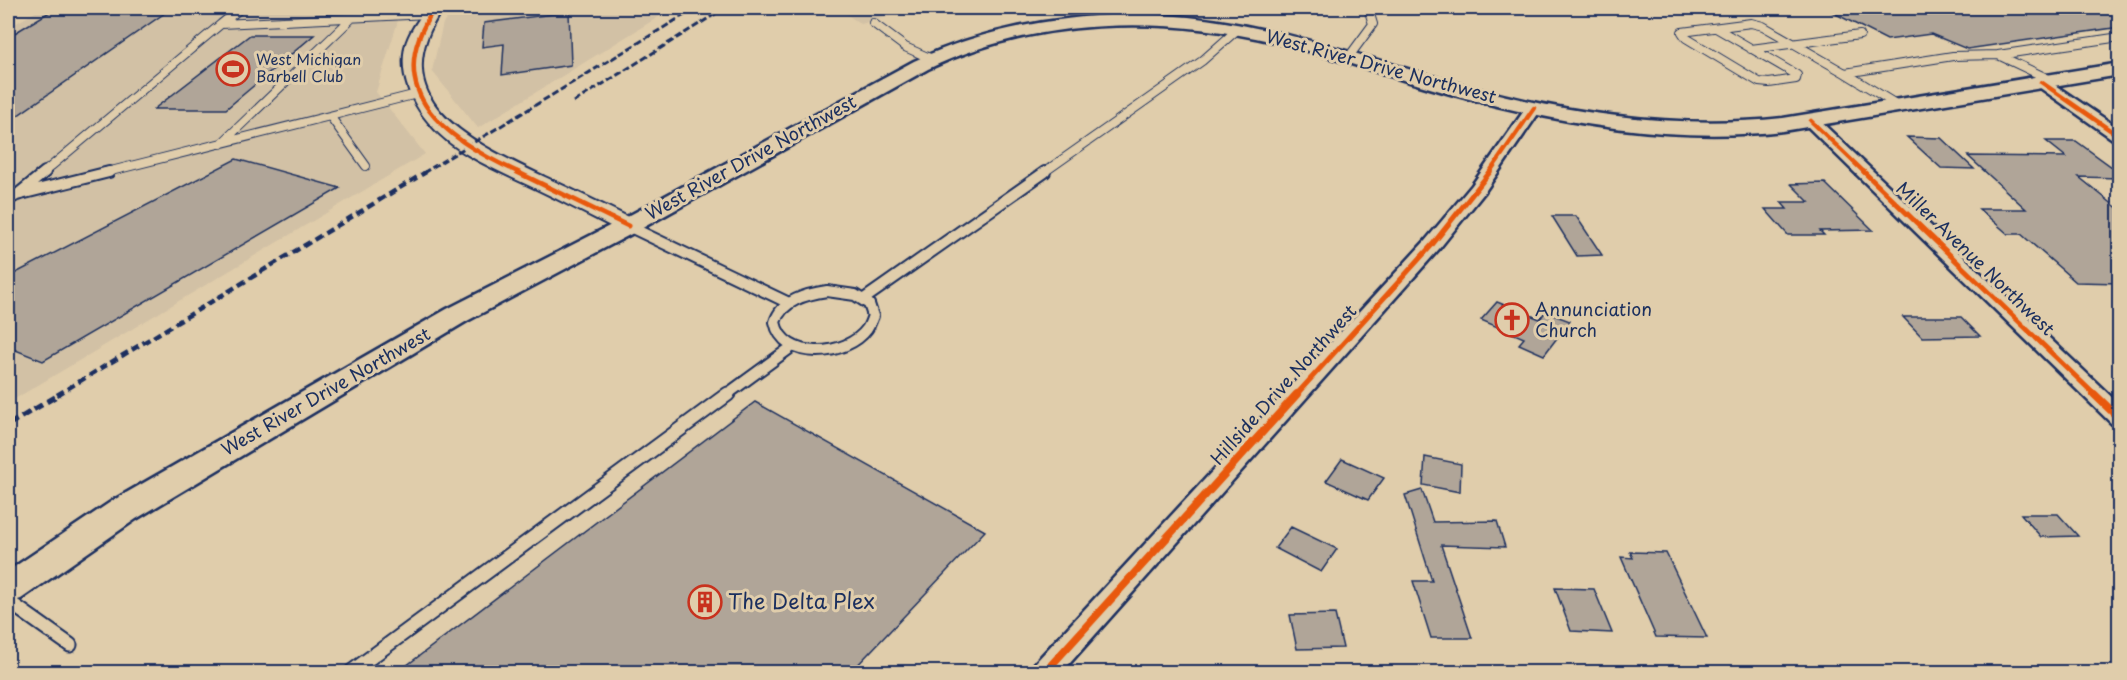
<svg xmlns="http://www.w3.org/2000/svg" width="2127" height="680" viewBox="0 0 2127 680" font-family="'Playpen Sans',sans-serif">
<rect width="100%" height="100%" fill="#e0cdab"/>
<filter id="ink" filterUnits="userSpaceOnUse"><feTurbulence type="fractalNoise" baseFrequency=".0167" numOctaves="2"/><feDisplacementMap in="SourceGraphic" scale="12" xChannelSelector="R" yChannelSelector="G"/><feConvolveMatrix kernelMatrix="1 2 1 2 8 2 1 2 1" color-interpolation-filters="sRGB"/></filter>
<g filter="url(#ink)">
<!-- built -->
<path fill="#d2c1a5" d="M 42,8 L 405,8 L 401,11 L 376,92 L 425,154 L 8,403 L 8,28 Z
M 457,8 L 673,8 L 478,128 L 432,71 L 443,23 Z
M 837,8 L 907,8 L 910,10 L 861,24 Z"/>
<!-- building -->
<path fill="#b0a598" stroke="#1b2f5e" stroke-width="1.5" d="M 56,8 L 172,8 L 8,122 L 8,37 Z
M 1824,8 L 2120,8 L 2120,27 L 1967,49 L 1931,34 L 1887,40 Z
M 569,12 L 571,65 L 502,75 L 504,44 L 482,47 L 484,23 Z
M 250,35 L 314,35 L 226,109 L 154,109 Z
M 1907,137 L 1941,138 L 1974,169 L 1941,168 Z
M 2046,141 L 2076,141 L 2120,173 L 2120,178 L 2079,177 L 2120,210 L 2120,283 L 2076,282 L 2021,234 L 2008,234 L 1979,209 L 2026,209 L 1968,156 L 2066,157 Z
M 236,159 L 340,188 L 43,361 L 8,347 L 8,277 Z
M 1825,183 L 1873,230 L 1820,231 L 1824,235 L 1788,235 L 1765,209 L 1787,209 L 1781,202 L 1809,202 L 1791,184 Z
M 1552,216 L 1576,216 L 1602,255 L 1577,256 Z
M 1497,302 L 1540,319 L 1545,312 L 1570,321 L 1544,355 L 1519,344 L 1524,338 L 1481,320 Z
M 1903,317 L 1961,317 L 1980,336 L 1922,337 Z
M 755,402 L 985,531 L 851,672 L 398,672 Z
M 1425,457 L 1461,464 L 1460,492 L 1423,485 Z
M 1342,459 L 1384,478 L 1368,500 L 1326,481 Z
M 1422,490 L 1433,522 L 1497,521 L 1505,547 L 1441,545 L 1472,638 L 1431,638 L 1413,581 L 1432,581 L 1405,495 Z
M 2021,514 L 2058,514 L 2078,536 L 2041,537 Z
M 1291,527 L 1337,549 L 1321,572 L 1275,548 Z
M 1630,552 L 1666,553 L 1707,638 L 1656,637 L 1621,557 L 1633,558 Z
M 1555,588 L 1594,589 L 1612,633 L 1571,631 Z
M 1335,614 L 1343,648 L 1297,649 L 1290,615 Z"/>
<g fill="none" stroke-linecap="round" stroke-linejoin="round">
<defs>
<path id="service-far2" d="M 873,23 L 905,47 L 932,59
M 221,24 L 241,8
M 1716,28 L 1797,75 L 1796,79 L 1769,83 L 1759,82 L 1686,38 L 1682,32 L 1751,23 L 1763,26 L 1845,73
M 1751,49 L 1860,35
M 1348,58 L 1373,24 L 1368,8
M 2051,80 L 1998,55 L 2120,37
M 1899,106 L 1845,73 L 1953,56 L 1998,55
M 330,116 L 366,166
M 221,144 L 352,18
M 43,173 L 221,24 L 429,14
M 103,173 L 417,94
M 1043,173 L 1202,61 L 1238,29"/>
<path id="service-far1" d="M 17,195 L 45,172
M 8,200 L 17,195 L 109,172
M 628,226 L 789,303
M 827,291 L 855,295 L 869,304 L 873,316 C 871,320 870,325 867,329 C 847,357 783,362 775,322 C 782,300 807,294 827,291 Z
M 864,299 L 1045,172
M 726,395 L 793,346"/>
<path id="service" d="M 8,601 L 70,645
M 351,672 L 728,394"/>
<path id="minor" d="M 2041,77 L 2046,79 L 2120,129 L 2120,142 L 2114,140 L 2036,85 L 2033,82 L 2036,79 Z
M 1534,103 L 1542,108 L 1484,193 L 1439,249 L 1062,672 L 1031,672 L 1035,663 L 1425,241 L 1472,185 L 1528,105 Z
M 1811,116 L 1817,118 L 2120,405 L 2120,427 L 2112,424 L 1805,124 L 1803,121 L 1805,118 Z"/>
<path id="tertiary" d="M 427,8 L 443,8 C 379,102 474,143 545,177 C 576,191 606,206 636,221 L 639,226 L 636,231 L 628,233 L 620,231 C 590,216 560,200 530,186 C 509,176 488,167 468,155 C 432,134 396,93 405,47 C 409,32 418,20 427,8 Z"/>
<path id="secondary" d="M 1129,14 C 1250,13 1362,58 1478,89 C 1577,115 1680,129 1783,118 L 2120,63 L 2120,75 L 1783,131 C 1675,143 1569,125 1465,98 C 1401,81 1338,58 1274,42 C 1160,15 1035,18 928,69 L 637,231 L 467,321 L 136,519 L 21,599 L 8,603 L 8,571 L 112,501 L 447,309 L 619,221 L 914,61 C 982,29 1054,17 1129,14 Z"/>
</defs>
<!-- service-far2 casing -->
<use href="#service-far2" stroke="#1b2f5e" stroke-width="10"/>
<!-- service-far1 casing -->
<use href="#service-far1" stroke="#1b2f5e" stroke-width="14"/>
<!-- service casing -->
<use href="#service" stroke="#1b2f5e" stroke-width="17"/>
<!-- minor casing -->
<use href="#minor" stroke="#1b2f5e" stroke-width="5"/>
<!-- tertiary casing -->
<use href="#tertiary" stroke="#1b2f5e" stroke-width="4"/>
<!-- secondary casing -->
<use href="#secondary" stroke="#1b2f5e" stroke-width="5"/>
<!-- service-far2 -->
<use href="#service-far2" stroke="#e0cdab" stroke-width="8"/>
<!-- service-far1 -->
<use href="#service-far1" stroke="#e0cdab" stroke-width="10"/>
<!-- service -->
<use href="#service" stroke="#e0cdab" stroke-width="13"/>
<!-- minor -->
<use href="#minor" fill="#e0cdab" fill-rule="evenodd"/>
<!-- tertiary -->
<use href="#tertiary" fill="#e0cdab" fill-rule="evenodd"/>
<!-- secondary -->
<use href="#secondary" fill="#e0cdab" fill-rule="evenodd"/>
<!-- rail-far2 -->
<path stroke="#1b2f5e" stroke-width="3" stroke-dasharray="7 3" stroke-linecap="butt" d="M 574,102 L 725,8
M 423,173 L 696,8"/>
<!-- rail-far1 -->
<path stroke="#1b2f5e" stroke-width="4.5" stroke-dasharray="8 4.5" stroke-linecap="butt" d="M 57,395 L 426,172"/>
<!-- rail -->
<path stroke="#1b2f5e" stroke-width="5" stroke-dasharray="10 5" stroke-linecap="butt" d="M 8,425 L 60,394"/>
<defs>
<path id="cycleway-far2" d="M 435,8 C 377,92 448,141 520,173
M 2041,82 L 2120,137
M 1811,121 L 1865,173
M 1489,173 L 1534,108"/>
<path id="cycleway-far1" d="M 517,172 L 628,226
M 1864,172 L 2095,395
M 1296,395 L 1432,245 L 1490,172"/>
<path id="cycleway" d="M 2094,394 L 2120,419
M 1045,672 L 1297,394"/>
</defs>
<!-- cycleway-far2 casing -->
<use href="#cycleway-far2" stroke="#e0cdab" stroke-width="8"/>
<!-- cycleway-far1 casing -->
<use href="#cycleway-far1" stroke="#e0cdab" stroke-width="9"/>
<!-- cycleway casing -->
<use href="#cycleway" stroke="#e0cdab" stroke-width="11"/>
<!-- cycleway-far2 -->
<use href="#cycleway-far2" stroke="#e8590c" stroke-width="4.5"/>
<!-- cycleway-far1 -->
<use href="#cycleway-far1" stroke="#e8590c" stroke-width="5"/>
<!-- cycleway -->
<use href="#cycleway" stroke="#e8590c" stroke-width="8"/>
</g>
</g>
<!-- icons -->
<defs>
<symbol id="stadium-ring" viewBox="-11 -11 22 22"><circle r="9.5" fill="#e0cdab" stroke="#c8321e" stroke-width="1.5"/><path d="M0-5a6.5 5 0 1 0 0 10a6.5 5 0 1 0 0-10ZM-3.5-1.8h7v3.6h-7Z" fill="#c8321e"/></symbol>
<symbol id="church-ring" viewBox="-11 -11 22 22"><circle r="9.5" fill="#e0cdab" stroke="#c8321e" stroke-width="1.5"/><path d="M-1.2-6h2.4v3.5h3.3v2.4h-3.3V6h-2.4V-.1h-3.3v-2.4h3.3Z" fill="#c8321e"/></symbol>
<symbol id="building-ring" viewBox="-11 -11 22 22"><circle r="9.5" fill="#e0cdab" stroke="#c8321e" stroke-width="1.5"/><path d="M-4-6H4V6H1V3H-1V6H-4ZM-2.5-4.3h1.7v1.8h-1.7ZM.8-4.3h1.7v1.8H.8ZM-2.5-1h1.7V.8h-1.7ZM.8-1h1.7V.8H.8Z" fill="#c8321e"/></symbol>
</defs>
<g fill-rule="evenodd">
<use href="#stadium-ring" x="214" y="50" width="38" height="38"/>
<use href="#church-ring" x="1493" y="301" width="38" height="38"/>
<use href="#building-ring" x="686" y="583" width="38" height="38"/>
</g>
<g text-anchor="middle" stroke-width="6" stroke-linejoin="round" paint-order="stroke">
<!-- far-poi labels -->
<g font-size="15" fill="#1b2f5e" stroke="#e0cdab" text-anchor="start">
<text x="256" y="65">West Michigan<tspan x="256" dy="17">Barbell Club</tspan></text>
</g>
<!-- street labels -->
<g font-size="18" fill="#1b2f5e" stroke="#e0cdab">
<text transform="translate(1381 67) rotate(15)" y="6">West River Drive Northwest</text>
<text transform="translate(751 158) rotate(-29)" y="6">West River Drive Northwest</text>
<text transform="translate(1975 259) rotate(44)" y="6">Miller Avenue Northwest</text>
<text transform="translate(1284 385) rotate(-48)" y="6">Hillside Drive Northwest</text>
<text transform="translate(326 392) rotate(-30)" y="6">West River Drive Northwest</text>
</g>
<!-- poi labels -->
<g font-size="18" fill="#1b2f5e" stroke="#e0cdab" text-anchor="start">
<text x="1535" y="316">Annunciation<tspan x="1535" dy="21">Church</tspan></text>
</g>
<!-- near-poi labels -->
<g font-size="21" fill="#1b2f5e" stroke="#e0cdab" text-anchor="start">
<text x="728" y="609">The Delta Plex</text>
</g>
</g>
<!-- margin -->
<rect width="2127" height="680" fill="none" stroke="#e0cdab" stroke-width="30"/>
<rect x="15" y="15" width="2097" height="650" fill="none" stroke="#1b2f5e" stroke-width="2" filter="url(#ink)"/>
</svg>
